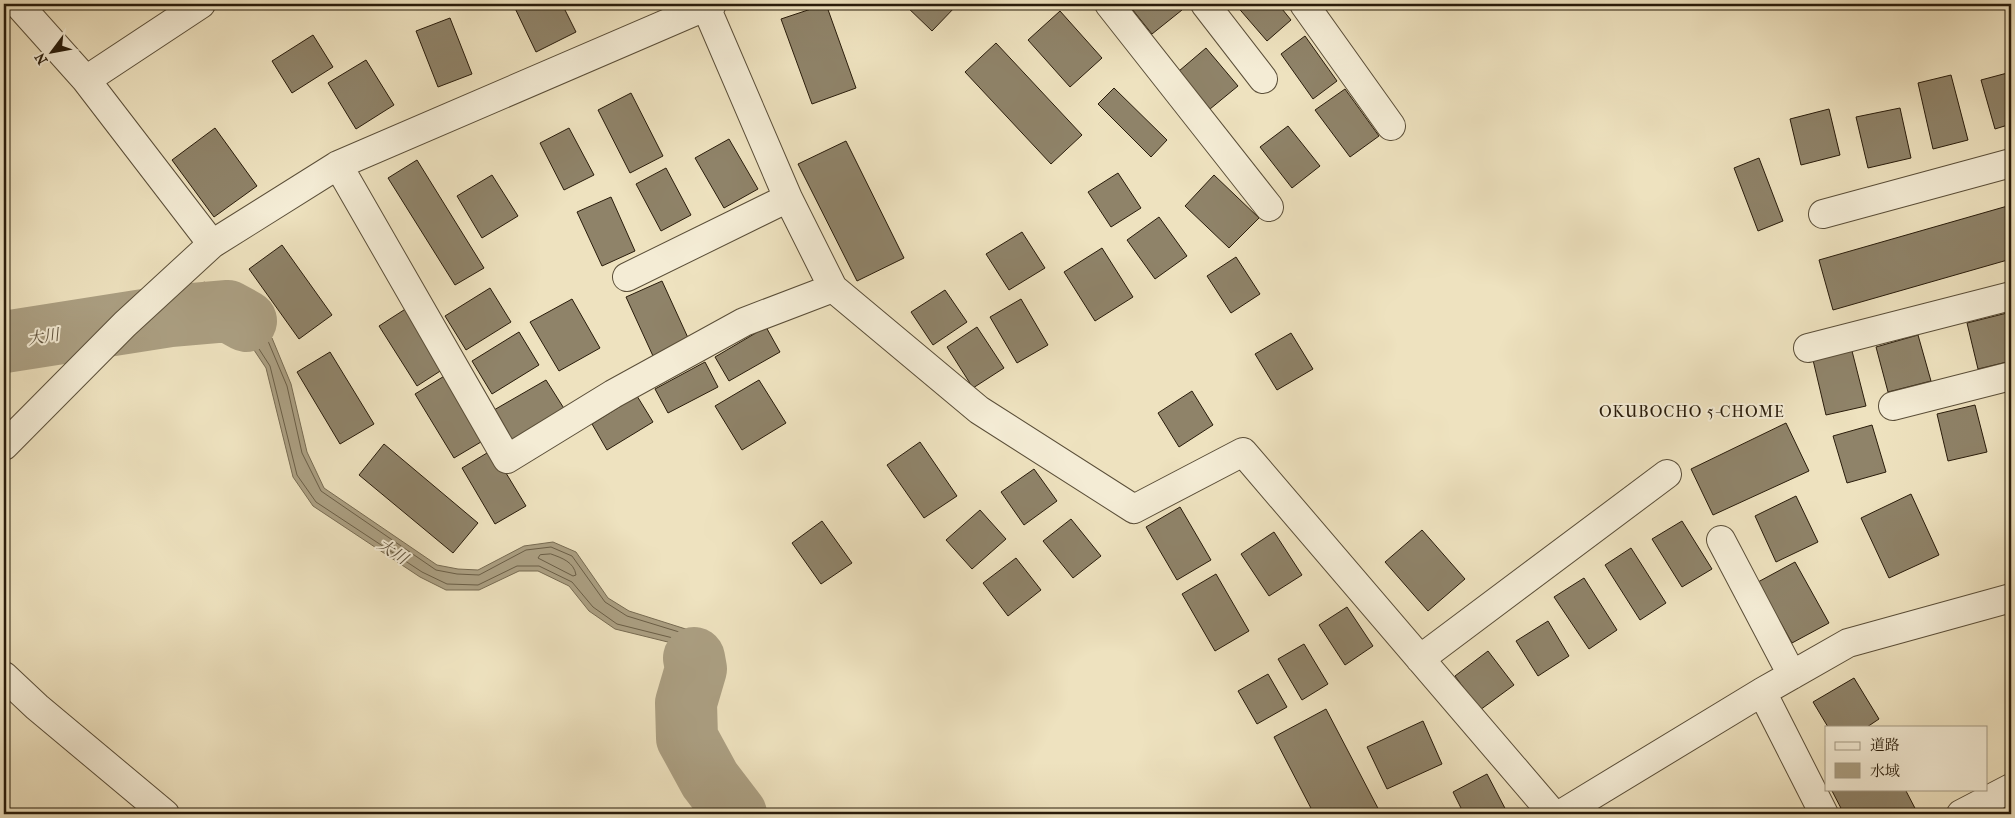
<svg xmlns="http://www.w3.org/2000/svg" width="2015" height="818" viewBox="0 0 2015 818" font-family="'IM FELL French Canon','Noto Serif JP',serif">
<rect width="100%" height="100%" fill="#eee2bf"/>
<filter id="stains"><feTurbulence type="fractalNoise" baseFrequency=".004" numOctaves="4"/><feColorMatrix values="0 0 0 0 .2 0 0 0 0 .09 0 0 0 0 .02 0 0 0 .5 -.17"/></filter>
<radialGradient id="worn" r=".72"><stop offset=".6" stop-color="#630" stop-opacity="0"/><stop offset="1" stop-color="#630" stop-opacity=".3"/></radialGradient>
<!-- water -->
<path fill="#ab9f82" stroke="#776b52" d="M 204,282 L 230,292 L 272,338 L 291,384 L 307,452 L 324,488 L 437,565 L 458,569 L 478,570 L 524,546 L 553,542 L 576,552 L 608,598 L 629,611 L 692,631 L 708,650 L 709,676 L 699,737 L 681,746 C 678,712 683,688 690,655 L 680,645 L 615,629 L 589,611 L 569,586 L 538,571 L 519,571 L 479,590 L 446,590 L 420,577 L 313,506 L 293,477 L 266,368 L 246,338 L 236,327 L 209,324 L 142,334 Z
M 111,314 L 81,344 L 4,354 L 4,330 Z
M 707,744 C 719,764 737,801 756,814 L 726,814 L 687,756 Z"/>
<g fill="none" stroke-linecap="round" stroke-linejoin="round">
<!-- shore -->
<path stroke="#6a5e46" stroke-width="1" d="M 204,288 L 227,296 L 268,341 L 287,386 L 302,453 L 321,491 L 436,570 L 457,574 L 479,575 L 526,550 L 551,547 L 572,556 L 605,602 L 627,616 L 689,635 L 702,651 L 704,676 L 694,734 L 688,737 L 686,736 C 680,708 692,682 695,654 L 681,640 L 617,624 L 593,607 L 572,582 L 539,566 L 517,566 L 478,585 L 447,584 L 422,572 L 316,502 L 297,475 L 270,366 L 250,335 L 240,324 L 209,319 L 167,325 L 165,323 L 165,320 Z
M 207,295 L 223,301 L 232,311 L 232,314 L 208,312 L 186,314 L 186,311 Z
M 4,334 L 89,322 L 92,325 L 78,339 L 4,349
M 551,554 C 562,558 574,562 576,575 L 573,576 L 538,558 L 540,555 Z
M 729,814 L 729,810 L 695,759 L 696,757 L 703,752 L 706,753 L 724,783 L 747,814"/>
<!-- river -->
<path stroke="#ab9f82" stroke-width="62" d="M 4,342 L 170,316 L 228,311 L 246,321
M 694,658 L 696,669 L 686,703 L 687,738 L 710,780 L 736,814"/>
</g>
<!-- building -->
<path fill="#8f8369" stroke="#291c0b" d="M 513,4 L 562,4 L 576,32 L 536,52 Z
M 826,4 L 856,88 L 812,104 L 781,19 Z
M 904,4 L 956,4 L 957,5 L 932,31 Z
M 1128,4 L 1177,4 L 1182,10 L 1152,34 Z
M 1235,4 L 1278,4 L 1291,20 L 1267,41 Z
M 1060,11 L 1102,58 L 1070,87 L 1028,40 Z
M 450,18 L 472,74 L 438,87 L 416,31 Z
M 313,35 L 333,67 L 292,93 L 272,61 Z
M 1305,36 L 1337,81 L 1313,99 L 1281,54 Z
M 996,43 L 1082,135 L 1051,164 L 965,72 Z
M 1206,48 L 1238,86 L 1210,109 L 1179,71 Z
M 366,60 L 394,105 L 356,129 L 328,83 Z
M 2011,72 L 2011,124 L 1995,129 L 1981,80 Z
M 1951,75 L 1968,140 L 1933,149 L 1918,83 Z
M 1114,88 L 1167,140 L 1151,157 L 1098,104 Z
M 1345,89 L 1379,136 L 1350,157 L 1315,110 Z
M 631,93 L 663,156 L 630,173 L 598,110 Z
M 1900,108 L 1911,158 L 1868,168 L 1856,117 Z
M 1829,109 L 1840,155 L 1801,165 L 1790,119 Z
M 1288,126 L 1320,166 L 1292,188 L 1260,147 Z
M 215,128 L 257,186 L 214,217 L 172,160 Z
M 569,128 L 594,175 L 564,190 L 540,143 Z
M 729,139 L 758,189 L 724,208 L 695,158 Z
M 846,141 L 904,258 L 857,281 L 798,164 Z
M 1759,158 L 1783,221 L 1758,231 L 1734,168 Z
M 417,160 L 484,268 L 455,285 L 388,178 Z
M 666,168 L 691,215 L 661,231 L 636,184 Z
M 1118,173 L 1141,208 L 1111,227 L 1088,192 Z
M 492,175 L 518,216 L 482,238 L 457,196 Z
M 1214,175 L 1259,218 L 1229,248 L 1185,206 Z
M 611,197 L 635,251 L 602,266 L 577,212 Z
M 2011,205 L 2011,259 L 1833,310 L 1819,260 Z
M 1159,217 L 1187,256 L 1155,279 L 1127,240 Z
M 1022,232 L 1045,268 L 1009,290 L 986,254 Z
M 282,245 L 332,315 L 299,339 L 249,269 Z
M 1102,248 L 1133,297 L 1095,321 L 1064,272 Z
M 1236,257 L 1260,294 L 1231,313 L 1207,276 Z
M 662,281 L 689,340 L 653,356 L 626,297 Z
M 490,288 L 511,322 L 466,350 L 445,316 Z
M 945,290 L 967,322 L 933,345 L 911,312 Z
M 572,299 L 600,348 L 559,371 L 530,322 Z
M 1021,299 L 1048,345 L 1017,363 L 990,317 Z
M 407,308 L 445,368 L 417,386 L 379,326 Z
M 2011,312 L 2011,361 L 1978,369 L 1967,323 Z
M 766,327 L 780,352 L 729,381 L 715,357 Z
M 977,327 L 1004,368 L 973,388 L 947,347 Z
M 519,332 L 539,365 L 492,394 L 472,361 Z
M 1291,333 L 1313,369 L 1277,390 L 1255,354 Z
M 1918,335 L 1931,381 L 1888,392 L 1876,347 Z
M 1852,351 L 1866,406 L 1826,415 L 1813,360 Z
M 330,352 L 374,424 L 340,444 L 297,372 Z
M 705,362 L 718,387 L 668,413 L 655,389 Z
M 446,375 L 486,439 L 454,458 L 415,394 Z
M 546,380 L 565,410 L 513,442 L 494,410 Z
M 759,380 L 786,423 L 742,450 L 715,406 Z
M 1192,391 L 1213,425 L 1179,447 L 1158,413 Z
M 637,396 L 653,422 L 607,450 L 592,424 Z
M 1975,405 L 1987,452 L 1948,461 L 1937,414 Z
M 1786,423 L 1809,471 L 1713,515 L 1691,469 Z
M 1872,425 L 1886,472 L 1847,483 L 1833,436 Z
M 920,442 L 957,496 L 924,518 L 887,465 Z
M 384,444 L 478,523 L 453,553 L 359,475 Z
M 492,450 L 526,506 L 495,524 L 462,468 Z
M 1034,469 L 1057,501 L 1024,525 L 1001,492 Z
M 1911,494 L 1939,555 L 1889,578 L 1861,518 Z
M 1796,496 L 1818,542 L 1776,562 L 1755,516 Z
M 1180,507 L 1211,560 L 1177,580 L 1146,527 Z
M 980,510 L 1006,539 L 972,569 L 946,540 Z
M 1071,519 L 1101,556 L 1073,578 L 1043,541 Z
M 822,521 L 852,563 L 821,584 L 792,543 Z
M 1682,521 L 1712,569 L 1682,587 L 1652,539 Z
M 1422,530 L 1465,579 L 1428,611 L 1385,562 Z
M 1274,532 L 1302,575 L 1269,596 L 1241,554 Z
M 1631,548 L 1666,603 L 1640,620 L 1605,565 Z
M 1016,558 L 1041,590 L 1008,616 L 983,583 Z
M 1795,562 L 1829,623 L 1792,643 L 1758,582 Z
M 1216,574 L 1249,631 L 1215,651 L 1182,594 Z
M 1584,578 L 1617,630 L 1589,649 L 1554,597 Z
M 1347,607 L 1373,646 L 1345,665 L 1319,625 Z
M 1548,621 L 1569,656 L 1538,676 L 1516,641 Z
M 1304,644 L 1328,684 L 1302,700 L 1278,659 Z
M 1488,651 L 1514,685 L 1480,710 L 1455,676 Z
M 1268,674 L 1287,707 L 1257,724 L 1238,691 Z
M 1854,678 L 1879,719 L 1867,727 L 1828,727 L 1813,702 Z
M 1326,709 L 1381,814 L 1314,814 L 1274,737 Z
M 1423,721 L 1442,764 L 1387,789 L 1367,747 Z
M 1487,774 L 1508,814 L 1464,814 L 1453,792 Z
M 1831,789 L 1905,789 L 1918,814 L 1844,814 Z"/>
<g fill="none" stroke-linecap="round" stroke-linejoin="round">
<defs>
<path id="street" d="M 18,4 L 86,80 L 212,244
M 1109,4 L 1269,207
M 1205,4 L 1263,79
M 1304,4 L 1391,126
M 706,7 L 788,198 L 833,288 L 979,410 L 1134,509 L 1243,452 L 1553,814
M 86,80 L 201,4
M 338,165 L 507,459 L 613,394 L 744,322 L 833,288
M 1823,214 L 2011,163
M 627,277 L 788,198
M 1808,348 L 2011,296
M 1893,406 L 2011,376
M 4,446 L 125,324 L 212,244 L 338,165 L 712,4
M 1721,540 L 1792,675
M 1420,659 L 1667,474
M 4,676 L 37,707 L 165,814
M 1762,692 L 1824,814
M 1561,814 L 1762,692 L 1848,643 L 2011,598
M 1961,814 L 2011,788"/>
</defs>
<!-- street casing -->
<use href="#street" stroke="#5a4e38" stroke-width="30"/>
<!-- street -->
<use href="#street" stroke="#f4ecd5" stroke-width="28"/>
</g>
<g text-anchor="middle" stroke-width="4" stroke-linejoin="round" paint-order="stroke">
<!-- water labels -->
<g font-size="16" font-style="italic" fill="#5d503b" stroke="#f4ecd5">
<text transform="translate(43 336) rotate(-9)" y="6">大川</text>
<text transform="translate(393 551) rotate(33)" y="6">大川</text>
</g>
<!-- neighbourhood labels -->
<g font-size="16" letter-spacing="1" fill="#291c0b" stroke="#f4ecd5">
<text x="1692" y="417">OKUBOCHO 5-CHOME</text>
</g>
</g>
<!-- margin -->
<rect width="2015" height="818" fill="none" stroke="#eee2bf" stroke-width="20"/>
<rect x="5" y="5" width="2005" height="808" fill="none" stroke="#291c0b" stroke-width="2.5"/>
<rect x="10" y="10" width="1995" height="798" fill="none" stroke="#291c0b"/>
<!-- legend -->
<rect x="1825" y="726" width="162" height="65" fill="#f4ecd5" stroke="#a39984"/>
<rect x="1835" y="742" width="25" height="8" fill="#f4ecd5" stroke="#a39984"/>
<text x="1870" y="750" font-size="15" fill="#291c0b">道路</text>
<rect x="1835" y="763" width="25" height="15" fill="#ab9f82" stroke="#a39984"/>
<text x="1870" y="776" font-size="15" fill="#291c0b">水域</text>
<!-- north arrow -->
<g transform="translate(52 52) rotate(238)" stroke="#f4ecd5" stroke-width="4" paint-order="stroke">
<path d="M0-4L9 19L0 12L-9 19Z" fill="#291c0b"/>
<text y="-8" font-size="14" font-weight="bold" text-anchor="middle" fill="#291c0b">N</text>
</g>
<rect width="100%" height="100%" filter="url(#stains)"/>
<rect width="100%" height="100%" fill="url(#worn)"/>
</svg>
